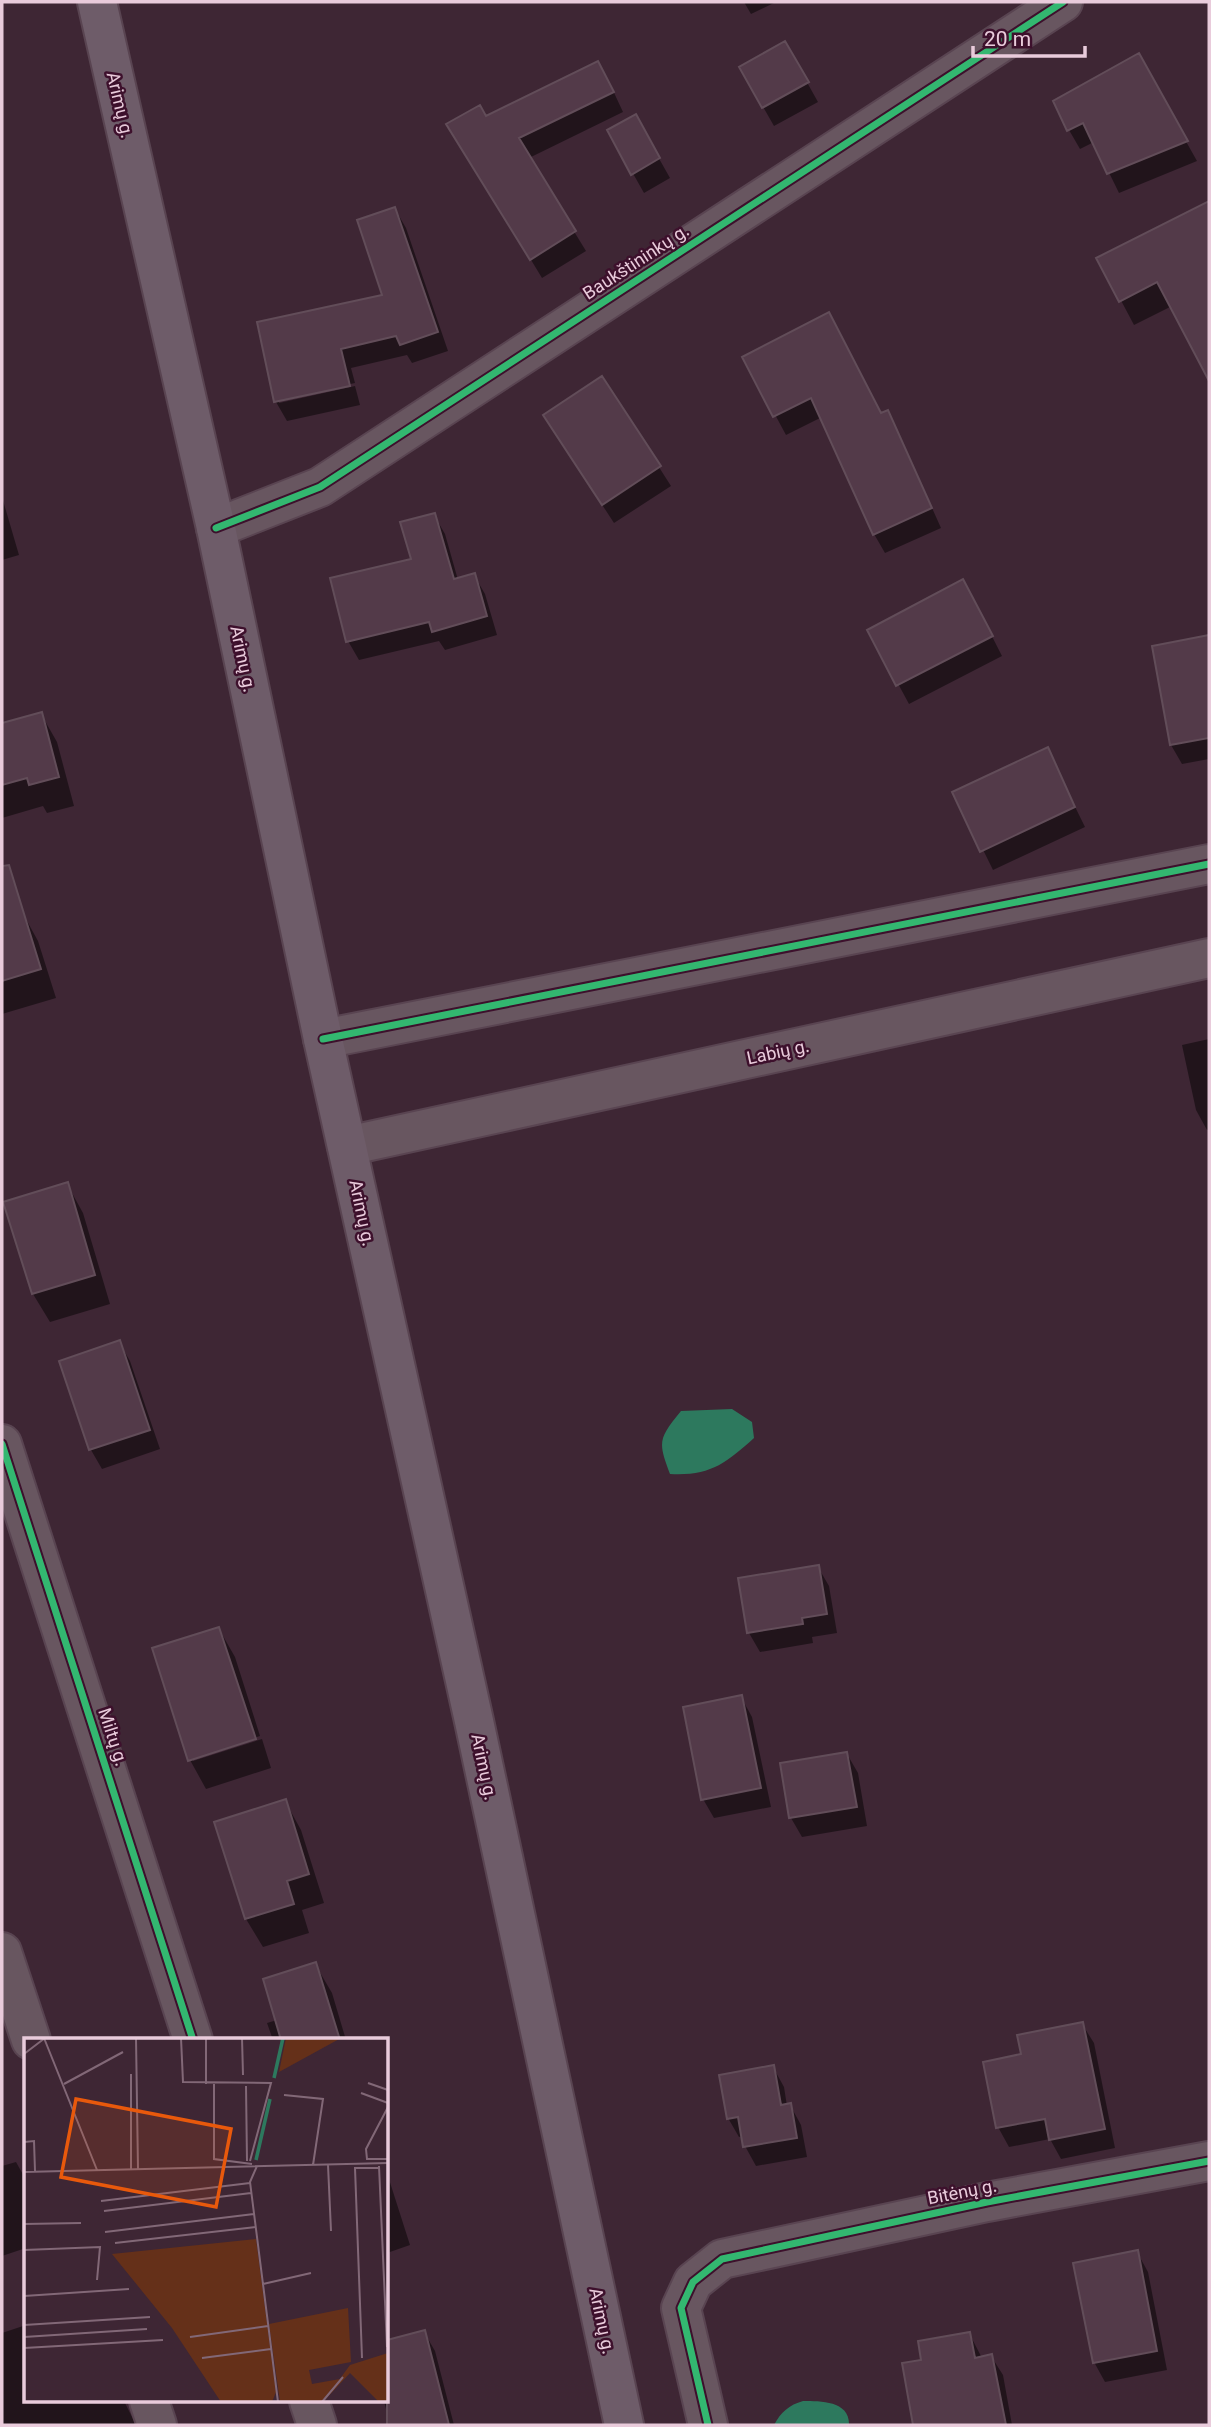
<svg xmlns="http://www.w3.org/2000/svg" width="1211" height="2427" viewBox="0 0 1211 2427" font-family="Roboto,sans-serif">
<rect width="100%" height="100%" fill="#3e2634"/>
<!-- water -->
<path fill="#2d795e" d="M 732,1409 L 752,1422 L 754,1438 C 725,1464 710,1476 670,1474 C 658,1442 658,1439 681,1411 Z
M 803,2401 C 821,2401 850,2401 849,2425 L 774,2425 C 781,2412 789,2405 803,2401 Z"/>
<!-- shadow -->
<path fill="#0007" d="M 744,2 L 776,2 L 751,14 Z
M 785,43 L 818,102 L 774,126 L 741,68 Z
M 1138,56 L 1197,161 L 1119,193 L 1094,142 L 1080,149 L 1069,130 Z
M 609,82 L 623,112 L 529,158 L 586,251 L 542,278 L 460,143 L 486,118 Z
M 635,116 L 670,178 L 644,193 L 609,131 Z
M 1209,203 L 1209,377 L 1172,306 L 1134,325 L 1099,259 Z
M 395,209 L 406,228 L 448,351 L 412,363 L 407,355 L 351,368 L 355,383 L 279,400 L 279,403 L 355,386 L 360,405 L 287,421 L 276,402 L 259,324 L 385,296 Z
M 744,357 L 881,415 L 887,412 L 898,432 L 941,528 L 885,553 L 874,534 L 822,417 L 786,435 Z
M 602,378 L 671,486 L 614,523 L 556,434 Z
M 2,497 L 19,555 L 2,560 Z
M 434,515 L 445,534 L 458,580 L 474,575 L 485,594 L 497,635 L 445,650 L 439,641 L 359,660 L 348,641 L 413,560 Z
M 974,601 L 1002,656 L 909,704 L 869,630 Z
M 1209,637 L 1209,759 L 1182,764 L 1171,745 L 1154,647 Z
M 41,714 L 57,742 L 74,806 L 47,813 L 43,806 L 2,818 L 2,722 L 3,724 Z
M 1047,750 L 1085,827 L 993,870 L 955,793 Z
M 2,906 L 5,917 L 22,912 L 38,941 L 56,998 L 2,1014 Z
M 1209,1039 L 1209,1129 L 1207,1130 L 1196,1110 L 1182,1045 Z
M 67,1184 L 83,1213 L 110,1304 L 50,1322 L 33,1294 Z
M 119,1342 L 130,1361 L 160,1449 L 102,1469 L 91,1450 L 61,1362 Z
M 818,1567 L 829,1586 L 837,1633 L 812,1637 L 813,1643 L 760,1652 L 749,1633 L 740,1580 Z
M 219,1629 L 235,1657 L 260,1736 L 193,1757 L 193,1761 L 262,1739 L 271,1768 L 206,1789 L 190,1760 Z
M 741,1697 L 752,1717 L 771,1807 L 714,1818 L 703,1799 Z
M 847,1754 L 858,1773 L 867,1826 L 802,1837 L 791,1818 Z
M 285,1801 L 301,1830 L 324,1903 L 302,1910 L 309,1933 L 263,1947 L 246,1919 L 216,1823 Z
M 315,1964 L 332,1993 L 346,2040 L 273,2040 L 267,2023 L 277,2020 Z
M 1082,2024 L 1094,2043 L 1115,2148 L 1061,2159 L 1050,2139 L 1009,2147 L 998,2127 L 1023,2056 Z
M 773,2067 L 784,2087 L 787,2106 L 790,2105 L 801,2125 L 807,2157 L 756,2166 L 745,2146 L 743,2136 L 739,2137 L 728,2118 Z
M 16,2162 L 26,2180 L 26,2248 L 2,2256 L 2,2166 Z
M 387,2173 L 410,2245 L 387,2253 Z
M 1137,2252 L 1148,2272 L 1167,2370 L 1105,2382 L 1094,2362 Z
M 26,2325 L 26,2401 L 124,2401 L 136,2425 L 2,2425 L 2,2333 Z
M 424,2332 L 435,2351 L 454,2425 L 390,2425 L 384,2401 L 387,2401 L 387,2341 Z
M 969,2333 L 982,2358 L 991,2356 L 1003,2375 L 1012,2425 L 915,2425 L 904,2365 L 923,2361 Z"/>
<!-- building -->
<path fill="#533a49" stroke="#624d59" stroke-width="2" d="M 785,41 L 809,82 L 762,108 L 739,67 Z
M 1139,53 L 1188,141 L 1107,174 L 1083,123 L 1067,131 L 1053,101 Z
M 598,61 L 614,92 L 519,138 L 576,231 L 530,260 L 446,124 L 480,105 L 486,116 Z
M 636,114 L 660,158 L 631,175 L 607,130 Z
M 1209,201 L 1209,381 L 1157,282 L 1119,302 L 1096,258 Z
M 395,207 L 438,332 L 400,345 L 396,336 L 341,349 L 350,386 L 274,402 L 257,322 L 382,295 L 357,220 Z
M 829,312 L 881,413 L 888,410 L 932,508 L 873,535 L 811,398 L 773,417 L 742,357 Z
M 602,376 L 661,466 L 602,505 L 543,415 Z
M 435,513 L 454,579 L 475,573 L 487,616 L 432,632 L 429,622 L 346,642 L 330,578 L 411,559 L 400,522 Z
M 963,579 L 993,636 L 896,686 L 867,630 Z
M 1209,635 L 1209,738 L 1170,745 L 1152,646 Z
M 42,712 L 59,777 L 29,785 L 27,778 L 2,785 L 2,723 Z
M 1048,747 L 1075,807 L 980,852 L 952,792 Z
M 9,865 L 41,969 L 2,981 L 2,866 Z
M 68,1182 L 95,1275 L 32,1294 L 3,1202 Z
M 120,1340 L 150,1430 L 89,1450 L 59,1361 Z
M 819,1565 L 827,1614 L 802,1618 L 803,1624 L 747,1633 L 738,1578 Z
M 219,1627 L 256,1739 L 188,1761 L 152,1648 Z
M 742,1695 L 761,1788 L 701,1800 L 683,1707 Z
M 847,1752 L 857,1807 L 789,1818 L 780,1763 Z
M 286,1799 L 309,1874 L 287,1881 L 294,1904 L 245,1919 L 214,1822 Z
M 316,1962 L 340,2040 L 281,2040 L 263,1979 Z
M 1083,2022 L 1105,2129 L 1049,2140 L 1045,2119 L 996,2128 L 983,2062 L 1021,2054 L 1017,2035 Z
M 774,2065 L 781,2105 L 791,2103 L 797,2138 L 743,2147 L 738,2117 L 727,2119 L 719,2075 Z
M 1138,2250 L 1157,2351 L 1093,2363 L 1073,2263 Z
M 425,2330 L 449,2425 L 387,2425 L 387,2340 Z
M 970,2332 L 975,2358 L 992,2354 L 1006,2425 L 913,2425 L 902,2363 L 921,2360 L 918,2341 Z"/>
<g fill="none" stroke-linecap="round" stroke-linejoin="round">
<defs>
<path id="street" d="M 216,528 L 320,487 L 1063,2
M 323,1039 L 1209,864
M 347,1146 L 1209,958
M 2,1444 L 193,2040
M 2,1952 L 31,2040
M 149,2401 L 157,2425
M 309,2401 L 317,2425
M 708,2425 L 681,2308 L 693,2282 L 722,2259 L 987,2202 L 1209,2161"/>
<path id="secondary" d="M 97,2 L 216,528 L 323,1039 L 474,1721 L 624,2425"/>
</defs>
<!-- street casing -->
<use href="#street" stroke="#594451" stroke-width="42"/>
<!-- secondary casing -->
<use href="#secondary" stroke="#594451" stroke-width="42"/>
<!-- street -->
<use href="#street" stroke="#685660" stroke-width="38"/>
<!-- secondary -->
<use href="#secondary" stroke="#6e5c69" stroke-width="38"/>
<defs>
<path id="cycleway" d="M 216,528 L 320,487 L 1063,2
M 323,1039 L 1209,864
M 2,1444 L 193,2040
M 708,2425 L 681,2308 L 693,2282 L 722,2259 L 987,2202 L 1209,2161"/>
</defs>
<!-- cycleway casing -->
<use href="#cycleway" stroke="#3d102c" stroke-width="11"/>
<!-- cycleway -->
<use href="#cycleway" stroke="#33b770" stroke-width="7"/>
</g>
<g text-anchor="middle" stroke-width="5" stroke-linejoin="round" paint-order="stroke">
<!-- street labels -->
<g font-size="18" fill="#e9cbdb" stroke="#3d102c">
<text transform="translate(120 105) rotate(77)" y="6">Arimų g.</text>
<text transform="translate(636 262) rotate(-33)" y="6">Baukštininkų g.</text>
<text transform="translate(243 659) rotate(78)" y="6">Arimų g.</text>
<text transform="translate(778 1052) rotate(-12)" y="6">Labių g.</text>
<text transform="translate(362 1213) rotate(78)" y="6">Arimų g.</text>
<text transform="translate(113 1737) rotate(72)" y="6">Miltų g.</text>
<text transform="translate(484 1767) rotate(78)" y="6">Arimų g.</text>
<text transform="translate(962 2192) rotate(-11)" y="6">Bitėnų g.</text>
<text transform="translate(602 2321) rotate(78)" y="6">Arimų g.</text>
</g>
</g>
<!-- overview -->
<g transform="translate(24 2038)">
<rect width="364" height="364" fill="#3e2634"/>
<path d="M 262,0 L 317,0 L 255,34 ZM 232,201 L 252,354 L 248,364 L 197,364 L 148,290 L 88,216 ZM 324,270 L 327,324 L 285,332 L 288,346 L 316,341 L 297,364 L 256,364 L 245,286 ZM 364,315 L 364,364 L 355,364 L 326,335 L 299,364 L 326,327 Z" fill="#653019"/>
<path fill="none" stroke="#2d795e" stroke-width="3.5" d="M 250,40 L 259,0M 232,122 L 246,61"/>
<path fill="none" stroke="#826877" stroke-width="2" d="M 20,0 L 73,132M 112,0 L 114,131M 157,0 L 159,44 L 247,45 L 226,123M 218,0 L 219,37M 0,16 L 21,0M 107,36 L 107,131M 344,45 L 364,52M 40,46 L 99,14M 182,46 L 182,0M 190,46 L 190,121 L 228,126M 222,48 L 223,123M 337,55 L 364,65M 260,57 L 299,61 L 289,127M 364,69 L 342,111 L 343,121 L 364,121M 0,104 L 10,103 L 11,133M 304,127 L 307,193M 233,128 L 226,144 L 254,364M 355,128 L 363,309M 0,134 L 364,125M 77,163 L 226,145M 80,173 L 227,155M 0,186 L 57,185M 81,194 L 230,176M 91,205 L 232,189M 0,212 L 76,209 L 73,242M 239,246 L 287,235M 0,258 L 105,251M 0,287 L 126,279M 0,299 L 123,291M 166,299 L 244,288M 0,310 L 139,302M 178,320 L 247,311M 338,320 L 331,130 L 356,130M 298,364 L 319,339"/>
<path fill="#e8590c" fill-opacity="0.15" stroke="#e8590c" stroke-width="3.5" d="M 52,61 L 207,91 L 192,169 L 37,139 Z"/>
<rect width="364" height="364" fill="none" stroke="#e9cbdb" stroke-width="3.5"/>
</g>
<!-- border -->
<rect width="1211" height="2427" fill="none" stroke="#e9cbdb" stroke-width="7"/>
<!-- scale -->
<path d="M973 46v10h112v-10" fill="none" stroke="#e9cbdb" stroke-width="3.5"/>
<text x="984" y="46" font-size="21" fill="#e9cbdb" stroke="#3d102c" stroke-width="5" paint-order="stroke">20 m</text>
</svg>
